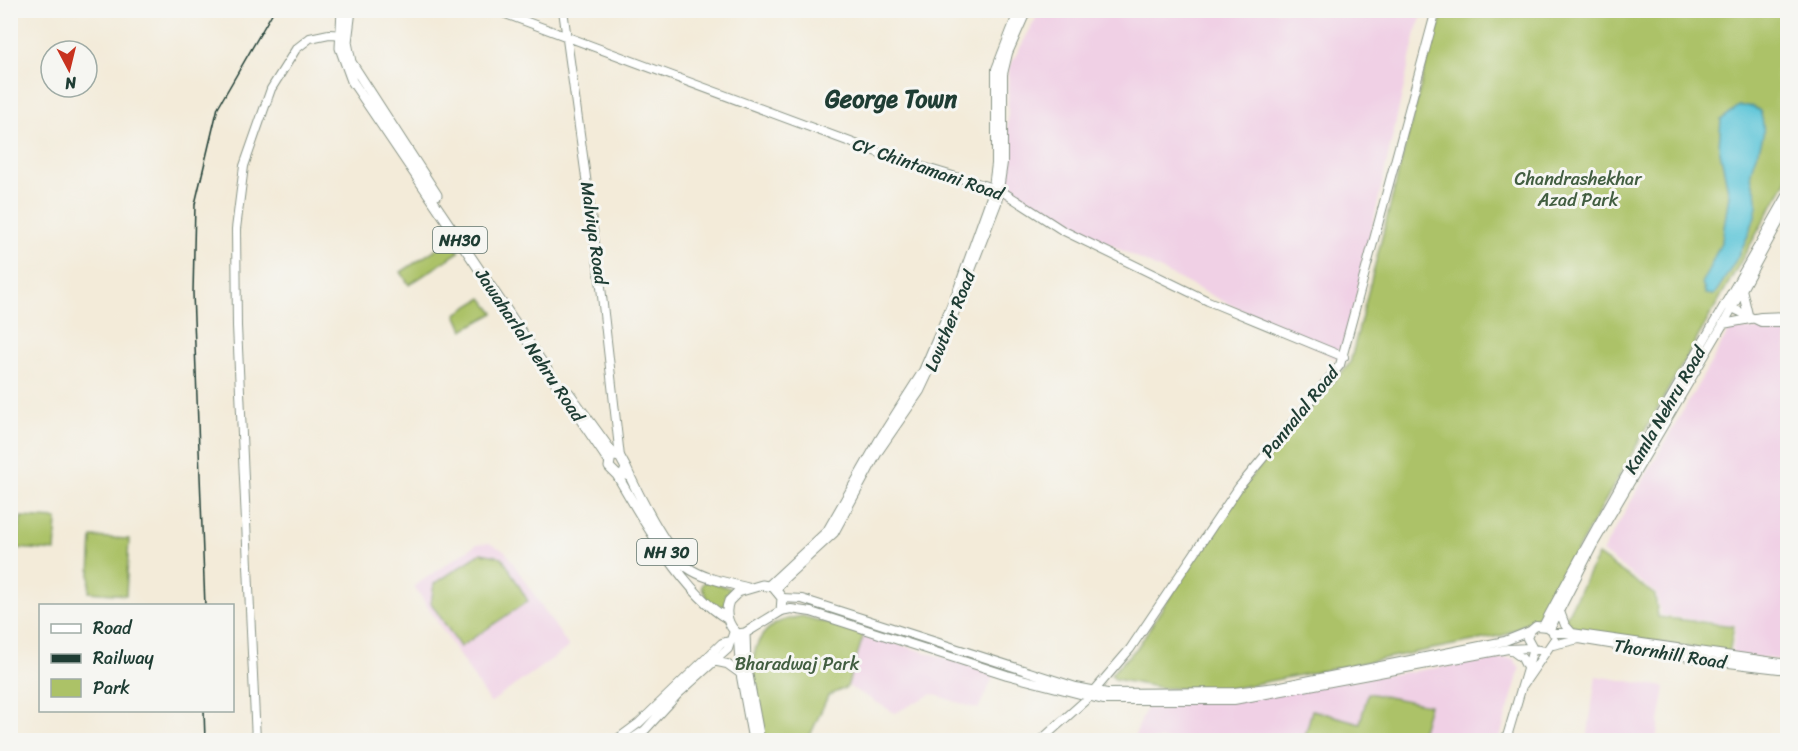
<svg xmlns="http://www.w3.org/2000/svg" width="1798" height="751" viewBox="0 0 1798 751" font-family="Sriracha,sans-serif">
<rect width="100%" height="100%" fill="#f6f6f2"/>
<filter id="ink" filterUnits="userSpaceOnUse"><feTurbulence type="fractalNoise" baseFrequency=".0167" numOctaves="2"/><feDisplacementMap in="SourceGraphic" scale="12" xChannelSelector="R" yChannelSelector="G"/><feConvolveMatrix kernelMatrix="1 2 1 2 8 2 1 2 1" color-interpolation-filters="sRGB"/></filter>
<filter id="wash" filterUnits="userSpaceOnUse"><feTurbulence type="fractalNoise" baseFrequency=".008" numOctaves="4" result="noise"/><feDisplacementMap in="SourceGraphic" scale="24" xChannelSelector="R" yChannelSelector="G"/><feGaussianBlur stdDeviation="1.35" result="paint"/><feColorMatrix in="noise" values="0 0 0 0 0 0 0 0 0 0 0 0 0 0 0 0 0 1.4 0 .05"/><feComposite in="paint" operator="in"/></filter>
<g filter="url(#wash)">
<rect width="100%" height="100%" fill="#f3ebd9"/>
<!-- built -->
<path fill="#f0d0e5" d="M 1040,11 L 1424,11 L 1417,28 L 1342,361 L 1006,192 L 1009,68 Z
M 1730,329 L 1787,330 L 1787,661 L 1732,654 L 1736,625 L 1661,615 L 1657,594 L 1602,552 Z
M 489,543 L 505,551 L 569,647 L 490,703 L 414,586 L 477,544 Z
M 864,634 L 995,673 L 978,709 L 932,694 L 895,713 L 848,686 Z
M 1507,658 L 1514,659 L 1520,669 L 1499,740 L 1133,740 L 1151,696 L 1279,690 Z
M 1596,676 L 1665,687 L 1656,740 L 1587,740 Z"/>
<!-- green -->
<path fill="#acc267" stroke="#66804e" stroke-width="1.5" d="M 1445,11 L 1787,11 L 1787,180 L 1540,616 L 1504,635 L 1229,689 L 1162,688 L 1115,679 L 1111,674 L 1137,648 L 1231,500 L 1350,363 L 1432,41 Z
M 451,239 L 459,252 L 409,285 L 401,272 Z
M 482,298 L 494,313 L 463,330 L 456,314 Z
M 21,517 L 57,519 L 55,551 L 17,548 Z
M 92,537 L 129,539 L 126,595 L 89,592 Z
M 481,553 L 502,557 L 528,601 L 460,647 L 431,603 L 434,584 Z
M 1598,555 L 1655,595 L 1658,617 L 1734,626 L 1729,654 L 1575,629 L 1565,619 Z
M 706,579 L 731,589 L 723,611 L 709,603 L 701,586 Z
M 802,616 L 862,633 L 863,637 L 847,687 L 828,696 L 808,740 L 770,740 L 760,737 C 756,703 738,646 775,624 C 783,619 793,618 802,616 Z
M 1368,693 L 1429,705 L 1419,740 L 1304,740 L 1312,710 L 1360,723 Z"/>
<!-- water -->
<path fill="#5cc5d8" stroke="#3e8186" stroke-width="1.5" d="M 1739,106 L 1752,106 L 1760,111 C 1770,142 1755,147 1751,172 C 1750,182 1757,190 1757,199 C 1759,225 1728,275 1714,295 L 1706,294 L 1702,284 L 1722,240 L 1729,195 L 1719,147 L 1721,120 Z"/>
</g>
<g filter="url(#ink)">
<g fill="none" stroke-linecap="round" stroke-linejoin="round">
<defs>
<path id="secondary" d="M 495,10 L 896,159 L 1000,190 L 1062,230 L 1208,301 L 1344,357
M 563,10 L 601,287 L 620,457
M 1742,289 L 1749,319
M 1728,306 L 1761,322 L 1788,322
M 1723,324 L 1761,317 L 1788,316
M 782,598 L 802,599 L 1076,687 L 1107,693 L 1234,692 L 1276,687 L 1505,641 L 1530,631
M 1559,609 L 1565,625 L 1572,633
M 781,611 L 791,609 L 811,612 L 1007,675 L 1103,700 L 1234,700 L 1508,649 L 1531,648
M 1543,626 C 1620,480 1707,338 1788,194
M 1550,629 L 1593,545 L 1725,321 L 1788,205
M 1553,633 L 1572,633 L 1788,664
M 1553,645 L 1579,639 L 1720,662 L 1788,670
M 1511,650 L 1522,658 L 1527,668
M 1545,651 L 1533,649 L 1527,638 L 1530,631 L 1536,626 L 1547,627
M 713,661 L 727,664 L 741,674
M 1523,685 L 1554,640
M 256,740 L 237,326 L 236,229 L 244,166 L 271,89 L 296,49 L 310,38 L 329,34 L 346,35
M 616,740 L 639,723 L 722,643 L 729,641
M 630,740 L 645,730 L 678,694 L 728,649 L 734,631
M 1041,740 L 1088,698 L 1130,649 L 1239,487 L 1340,365 L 1436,10
M 1506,740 L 1533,649"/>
<path id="primary" d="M 769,585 L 827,531 L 879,440 L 923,371 L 958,289 L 992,194 L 996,164 L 996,69 L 1019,10
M 776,591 L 785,578 L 834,533 L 878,452 L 920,391 L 943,342 L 997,203 L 1003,163 L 1003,74 L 1008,53 L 1027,10"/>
<path id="highway" d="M 342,10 L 340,48 L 352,81 L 608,460
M 351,10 L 347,42 L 351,62 L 437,195
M 569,393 L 614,455
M 611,455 L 620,457 L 626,468 L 623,476 L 617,475 L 609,467 Z
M 626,468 C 638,494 666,550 687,567 C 703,579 729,583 748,588
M 617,475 C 641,517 686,596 728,619
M 762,585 L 773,587 L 782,598 L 781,611 L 745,633 L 738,634 C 728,626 724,613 729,601 L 738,592 Z
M 745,633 L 746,664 L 760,740
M 738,634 L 741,674 L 753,740"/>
</defs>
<!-- secondary casing -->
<use href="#secondary" stroke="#899486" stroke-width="10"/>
<!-- primary casing -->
<use href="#primary" stroke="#899486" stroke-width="10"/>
<!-- highway casing -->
<use href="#highway" stroke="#899486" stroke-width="11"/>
<!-- secondary -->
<use href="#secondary" stroke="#fff" stroke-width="8"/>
<!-- primary -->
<use href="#primary" stroke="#fff" stroke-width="8"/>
<!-- highway -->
<use href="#highway" stroke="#fff" stroke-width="9"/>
<!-- rail -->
<path stroke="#1f3d34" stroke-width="1.5" d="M 205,606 L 193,293 L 195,204 L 218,107 L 274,10
M 204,710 L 205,740"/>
</g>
</g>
<g text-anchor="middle" stroke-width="6" stroke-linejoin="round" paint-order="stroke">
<!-- shield labels -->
<g fill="#f6f6f2" stroke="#60746d" stroke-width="1.5">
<rect x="433" y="227" width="54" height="26" rx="4.5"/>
<rect x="637" y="539" width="60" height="26" rx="4.5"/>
</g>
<g font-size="16" font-weight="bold" fill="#1f3d34">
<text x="460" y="246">NH30</text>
<text x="667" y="558">NH 30</text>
</g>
<!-- street labels -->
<g font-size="18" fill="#1f3d34" stroke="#f6f6f2">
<text transform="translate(928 169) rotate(19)" y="6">CY Chintamani Road</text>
<text transform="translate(594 233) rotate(82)" y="6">Malviya Road</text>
<text transform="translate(950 321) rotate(-68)" y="6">Lowther Road</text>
<text transform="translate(530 345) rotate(56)" y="6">Jawaharlal Nehru Road</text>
<text transform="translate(1665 410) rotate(-60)" y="6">Kamla Nehru Road</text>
<text transform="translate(1300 412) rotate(-51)" y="6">Pannalal Road</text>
<text transform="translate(1670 654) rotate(9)" y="6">Thornhill Road</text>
</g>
<!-- park labels -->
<g font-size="18" fill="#425e41" stroke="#f6f6f2">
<text x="1578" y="185">Chandrashekhar<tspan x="1578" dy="21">Azad Park</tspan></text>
<text x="797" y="670">Bharadwaj Park</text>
</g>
<!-- district labels -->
<g font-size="24" font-weight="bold" fill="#1f3d34" stroke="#f6f6f2">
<text x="891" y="107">George Town</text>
</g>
</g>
<!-- margin -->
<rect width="1798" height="751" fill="none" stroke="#f6f6f2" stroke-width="36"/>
<!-- legend -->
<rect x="39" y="604" width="195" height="108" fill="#f6f6f2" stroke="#a0aca6" stroke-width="1.5"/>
<rect x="51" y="624" width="30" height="9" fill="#ffffff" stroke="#a0aca6" stroke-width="1.5"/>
<text x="93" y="634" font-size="18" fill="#1f3d34">Road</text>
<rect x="51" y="654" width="30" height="9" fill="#1f3d34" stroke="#a0aca6" stroke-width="1.5"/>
<text x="93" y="664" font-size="18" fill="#1f3d34">Railway</text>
<rect x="51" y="679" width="30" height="18" fill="#acc267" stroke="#a0aca6" stroke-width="1.5"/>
<text x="93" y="694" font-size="18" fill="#1f3d34">Park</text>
<!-- north arrow -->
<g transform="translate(69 69) rotate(173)"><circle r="28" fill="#f6f6f2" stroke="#a0aca6" stroke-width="1.5"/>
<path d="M0-4.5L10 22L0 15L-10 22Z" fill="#c8321e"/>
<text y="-9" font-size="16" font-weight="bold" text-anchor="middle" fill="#1f3d34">N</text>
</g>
</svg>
